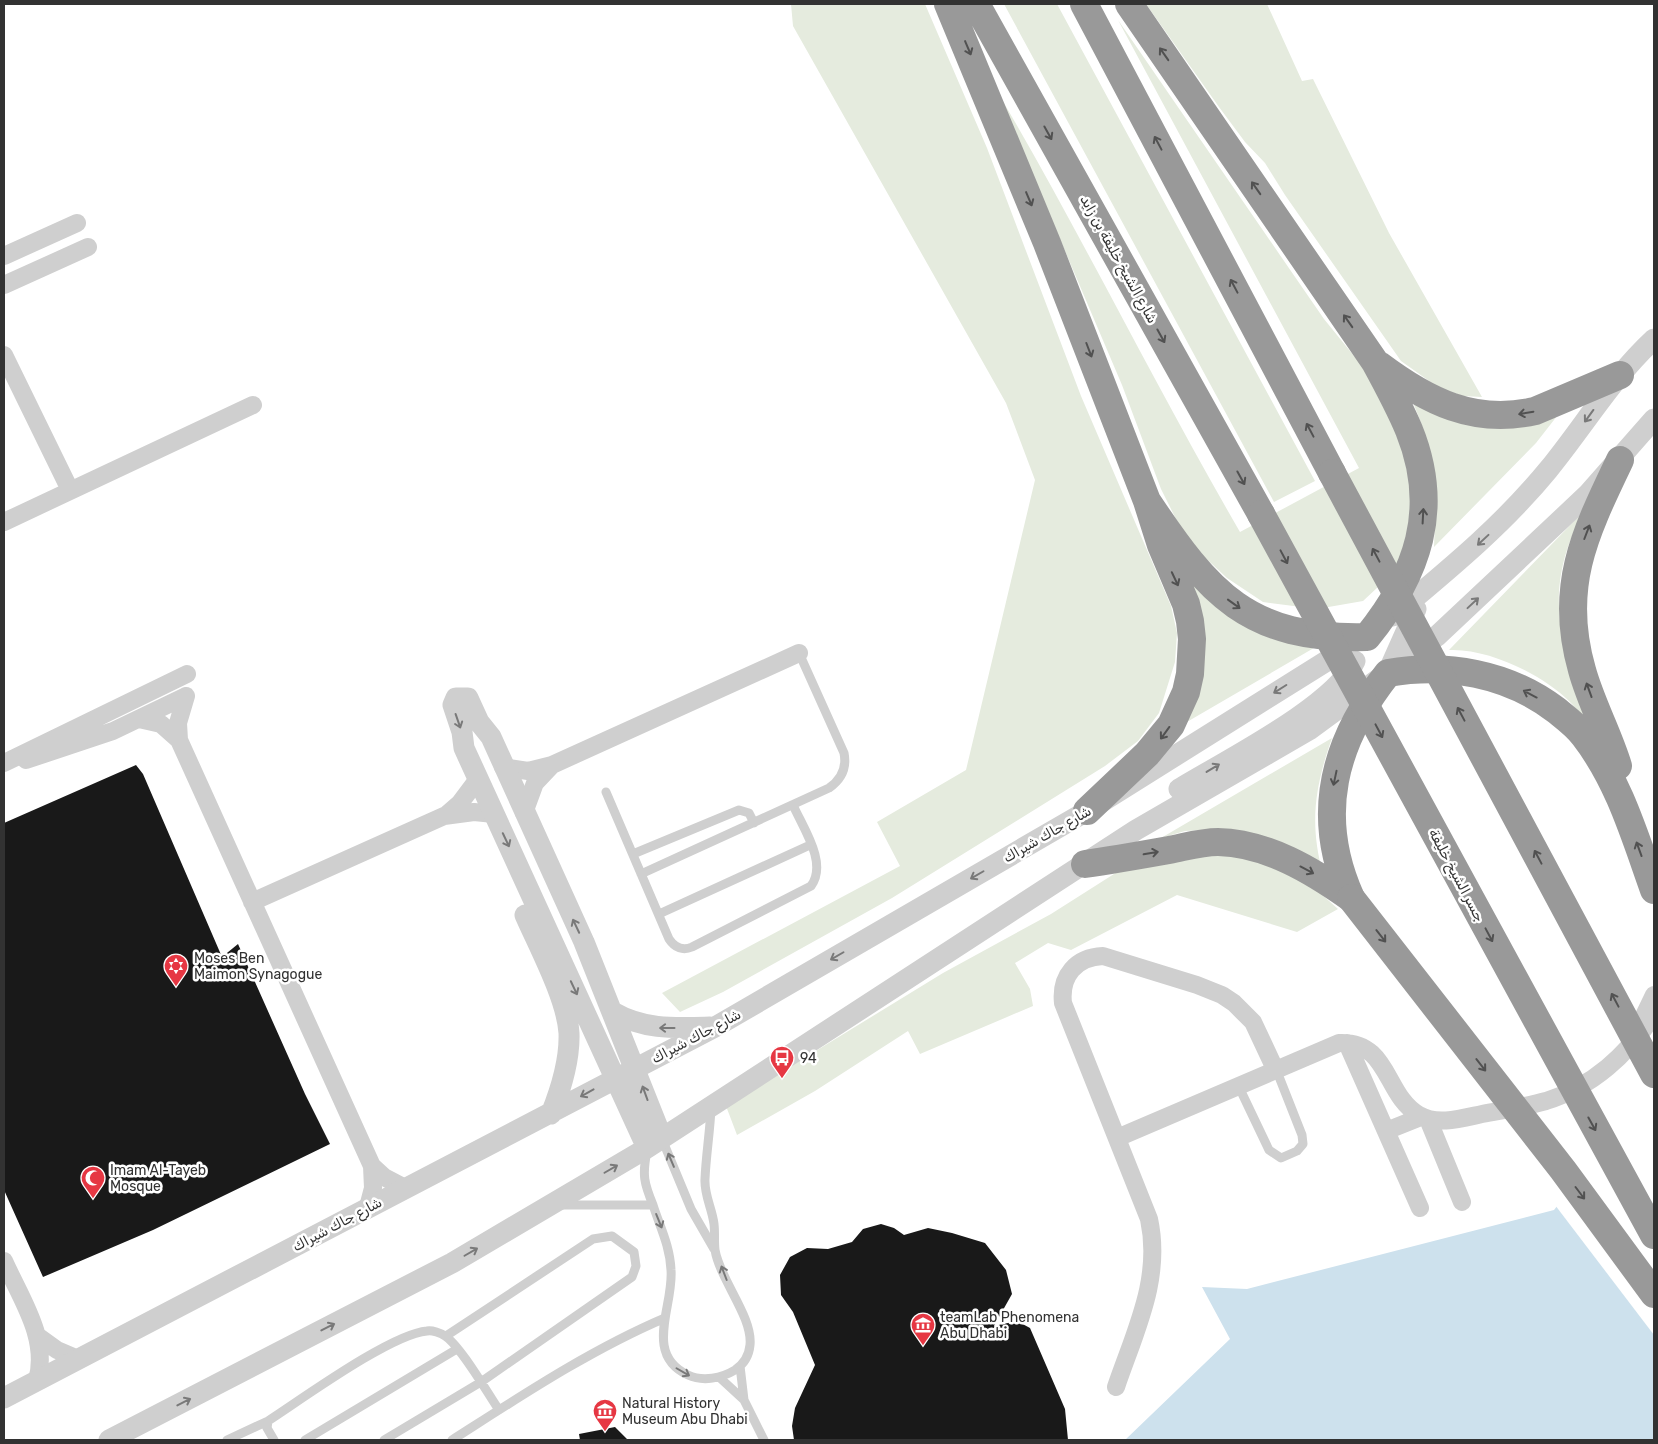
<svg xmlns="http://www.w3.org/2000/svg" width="1658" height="1444" viewBox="0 0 1658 1444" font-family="Rubik,Vazirmatn,sans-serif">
<rect width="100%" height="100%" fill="#fff"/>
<!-- green -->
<path fill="#e5ebde" d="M 791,4 L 925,4 L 987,148 L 1081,396 L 1171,606 L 1177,633 L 1175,662 L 1159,713 L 1138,741 L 1105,766 L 892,898 L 723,992 L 680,1012 L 662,993 L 900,866 L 877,822 L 966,770 L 1035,480 L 1006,403 L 793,26 Z
M 1004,4 L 1057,4 L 1315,481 L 1274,502 Z
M 1146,4 L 1267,4 L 1302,81 L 1313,79 L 1389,233 L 1482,397 L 1463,396 L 1439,388 L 1401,361 L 1285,195 L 1265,163 L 1245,142 L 1219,107 Z
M 1118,20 L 1324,319 L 1380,388 L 1396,419 L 1415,491 L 1408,559 L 1363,601 L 1317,609 L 1263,602 L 1227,578 L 1198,551 L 1178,523 L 1161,489 L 1122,385 L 997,91 C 1082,236 1156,387 1240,532 L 1359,468 Z
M 1409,392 L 1451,411 L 1568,402 L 1536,443 L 1434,547 L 1436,492 L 1423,428 Z
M 1584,511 C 1536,599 1566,657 1597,743 C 1588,730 1580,711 1569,701 C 1541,674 1488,648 1449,650 Z
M 1181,572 L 1319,645 L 1180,726 L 1188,684 Z
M 1332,738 C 1315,786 1309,824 1323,874 L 1204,830 L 1185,831 L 1161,838 Z
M 1247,851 L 1318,891 L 1338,909 L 1297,932 L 1177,895 L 1071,950 L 1048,943 L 1015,963 L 1030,989 L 1033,1006 L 920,1054 L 908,1031 L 815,1091 L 737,1135 L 726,1106 L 943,973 L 1051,914 L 1125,867 Z"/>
<!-- water -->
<path fill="#cde1ed" d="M 1654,1080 L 1654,1440 L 1125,1440 L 1230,1339 L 1202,1287 L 1247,1289 L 1554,1210 Z"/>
<!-- pier -->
<path fill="#fff" d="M 1654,1078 L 1654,1335 L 1555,1205 Z"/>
<!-- building -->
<path fill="#191919" d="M 136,765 L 143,774 L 222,957 L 238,944 L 305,1094 L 330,1144 L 153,1230 L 43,1277 L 4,1190 L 4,823 Z
M 881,1224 L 894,1228 L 904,1235 L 928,1228 L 952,1233 L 985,1243 L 1006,1270 L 1012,1294 L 994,1326 L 1017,1321 L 1030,1328 L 1065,1409 L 1068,1440 L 794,1440 L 792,1426 L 795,1408 L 815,1365 L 793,1312 L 781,1295 L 780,1275 L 790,1257 L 807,1248 L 828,1249 L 852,1242 L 863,1229 Z
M 615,1427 L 628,1440 L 580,1440 L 579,1434 Z"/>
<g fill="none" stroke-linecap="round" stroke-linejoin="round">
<!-- service -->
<path stroke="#cfcfcf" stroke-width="9" d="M 606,792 L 669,939 C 675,948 683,951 692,947 L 811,886 C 828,863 803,828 793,805
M 633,854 L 739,810 L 749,813 L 754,823
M 641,874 L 829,788 C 842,779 847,768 844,753 L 799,653
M 659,914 L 810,845
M 1238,1085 L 1269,1150 L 1281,1158 L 1297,1151 L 1303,1144 L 1302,1135 L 1276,1069
M 662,1139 L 691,1209 L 714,1249
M 647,1151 C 642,1175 644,1183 653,1205
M 561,1205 L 653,1205 C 660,1227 670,1246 671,1270 C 674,1306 643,1354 688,1375 C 703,1382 722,1378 735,1370 C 744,1364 749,1356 750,1345 C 753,1317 720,1280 715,1250 C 714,1241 715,1232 714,1224 C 712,1208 704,1195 705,1179 C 706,1155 710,1132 711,1108
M 740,1366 L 744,1400
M 719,1377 L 744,1400 L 764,1440
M 227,1440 L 268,1421
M 274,1440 L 267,1428 L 268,1421 C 302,1399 391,1334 427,1331 C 432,1330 441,1333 445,1336 C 460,1345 488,1394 499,1410
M 305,1440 L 457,1349
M 384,1440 L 481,1382 L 632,1277 L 636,1266 L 634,1252 L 612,1236 L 593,1239 L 446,1336
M 452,1440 C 521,1396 590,1350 665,1318"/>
<!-- minor -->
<path stroke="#cfcfcf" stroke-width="18" d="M 4,256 L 77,223
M 4,285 L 88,247
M 4,355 L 70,490
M 4,522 L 253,405
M 139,719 L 161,724 L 179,740 L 372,1166 L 373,1188 L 368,1207
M 179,740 L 178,723 L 186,696
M 26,760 L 113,731 L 186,696
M 4,763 L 187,674
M 503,767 L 528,771 L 552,765 L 799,653
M 524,813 L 535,783 L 552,765
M 445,816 L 460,803 L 478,779
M 252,902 L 444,816 L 474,812 L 494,814
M 1640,1024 L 1654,995
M 1347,1043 L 1420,1208
M 1428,1119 L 1462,1202
M 1386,1131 L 1421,1117
M 1117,1138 L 1339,1043 C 1390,1041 1384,1095 1419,1115 C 1437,1126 1463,1118 1482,1114 C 1503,1110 1525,1107 1546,1101 C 1594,1086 1626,1055 1654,1015
M 372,1166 L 384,1177 L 405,1188
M 4,1261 C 21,1299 49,1338 37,1381
M 39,1337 L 57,1350 L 78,1359
M 1116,1387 C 1135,1331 1162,1279 1149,1219 L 1063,1003 C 1060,976 1076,957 1103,956 L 1197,985 L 1222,995 L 1234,1003 L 1253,1022 L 1275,1069"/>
<!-- tertiary -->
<path stroke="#cfcfcf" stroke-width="21" d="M 1393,616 C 1448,570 1503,525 1548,470 C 1584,426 1612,378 1654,339
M 1388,672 L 1416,609
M 1179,789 C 1223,762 1335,706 1355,661
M 525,915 C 539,947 567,999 569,1033 C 570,1061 561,1089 551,1114
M 613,1012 C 644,1030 675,1028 710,1027
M 647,1148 L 464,748 L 462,732 L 453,705 L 456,698 L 468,698 L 479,722 L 491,737 L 584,942 L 662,1138
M 4,1398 L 715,1027 L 1087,811 L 1349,647
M 109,1440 L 452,1263 L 647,1148 L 1136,830 L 1309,730 L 1437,636 L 1588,494 L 1654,419"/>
<!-- motorway -->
<path stroke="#999" stroke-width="28" d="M 948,4 L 1047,243 L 1147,501 L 1161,545 L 1186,604 L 1190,621 L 1192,639 L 1190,674 L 1186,692 L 1171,725 L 1147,754 L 1087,811
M 976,4 L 1261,514
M 1084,4 L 1332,473
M 1129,4 L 1375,362 C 1387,384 1399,406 1409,430 C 1441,509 1418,574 1367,637 C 1248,640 1209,594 1147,501
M 1379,365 C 1427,401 1474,425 1535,411 L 1620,375
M 1618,766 C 1608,733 1591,703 1582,670 C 1558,587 1585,533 1620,460
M 1085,864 C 1113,860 1141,855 1169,850 C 1185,847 1201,842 1218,842 C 1267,843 1313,871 1351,898
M 1351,898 C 1314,816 1333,742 1388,673 C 1447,663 1507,673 1556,710 C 1566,718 1577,726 1584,736 C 1619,781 1635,837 1654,890"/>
<!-- motorway-bridge -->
<path stroke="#999" stroke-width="28" d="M 1332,473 L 1654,1074
M 1261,514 L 1654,1235
M 1351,898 L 1563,1170 L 1654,1294"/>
</g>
<!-- one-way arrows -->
<defs><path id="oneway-shaft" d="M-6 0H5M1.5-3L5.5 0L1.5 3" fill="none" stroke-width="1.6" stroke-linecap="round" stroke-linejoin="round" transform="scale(1.25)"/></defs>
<g stroke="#515151">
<use href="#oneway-shaft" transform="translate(968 48) rotate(67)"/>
<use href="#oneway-shaft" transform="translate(1164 54) rotate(-125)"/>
<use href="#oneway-shaft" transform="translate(1048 133) rotate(61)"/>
<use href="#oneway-shaft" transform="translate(1158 143) rotate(-118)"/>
<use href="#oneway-shaft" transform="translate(1256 188) rotate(-125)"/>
<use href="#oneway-shaft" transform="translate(1029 199) rotate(67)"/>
<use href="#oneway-shaft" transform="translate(1234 286) rotate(-118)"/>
<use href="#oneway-shaft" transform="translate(1348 321) rotate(-125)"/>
<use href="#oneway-shaft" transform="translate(1161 336) rotate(61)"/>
<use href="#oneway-shaft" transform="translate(1089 350) rotate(69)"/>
<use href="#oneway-shaft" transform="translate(1526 413) rotate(170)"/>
<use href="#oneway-shaft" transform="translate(1310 430) rotate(-118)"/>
<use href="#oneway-shaft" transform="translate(1241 478) rotate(61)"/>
<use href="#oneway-shaft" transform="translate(1423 516) rotate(-87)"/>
<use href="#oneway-shaft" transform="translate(1587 532) rotate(-69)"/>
<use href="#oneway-shaft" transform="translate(1376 555) rotate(-118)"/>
<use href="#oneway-shaft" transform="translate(1284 557) rotate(62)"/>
<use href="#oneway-shaft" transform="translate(1175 579) rotate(65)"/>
<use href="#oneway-shaft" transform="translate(1234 604) rotate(36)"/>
<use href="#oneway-shaft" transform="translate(1589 690) rotate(-110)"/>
<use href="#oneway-shaft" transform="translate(1530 694) rotate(-152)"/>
<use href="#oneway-shaft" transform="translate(1461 714) rotate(-118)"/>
<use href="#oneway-shaft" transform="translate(1379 731) rotate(62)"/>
<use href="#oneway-shaft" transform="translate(1165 733) rotate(126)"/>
<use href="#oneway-shaft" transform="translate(1335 778) rotate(102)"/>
<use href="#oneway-shaft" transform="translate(1639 849) rotate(-110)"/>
<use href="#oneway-shaft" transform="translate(1151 853) rotate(-10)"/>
<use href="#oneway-shaft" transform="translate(1538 857) rotate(-118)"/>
<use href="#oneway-shaft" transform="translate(1307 870) rotate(28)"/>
<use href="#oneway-shaft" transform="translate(1489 935) rotate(62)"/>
<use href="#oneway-shaft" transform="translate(1381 936) rotate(52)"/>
<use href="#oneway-shaft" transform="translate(1615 1000) rotate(-118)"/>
<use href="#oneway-shaft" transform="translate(1481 1065) rotate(52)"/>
<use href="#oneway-shaft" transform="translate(1592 1124) rotate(61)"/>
<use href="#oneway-shaft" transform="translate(1580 1193) rotate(53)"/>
</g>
<g stroke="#797979">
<use href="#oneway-shaft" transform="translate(1589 416) rotate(126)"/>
<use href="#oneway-shaft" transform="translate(1483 540) rotate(137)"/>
<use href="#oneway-shaft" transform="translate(1473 603) rotate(-43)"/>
<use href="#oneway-shaft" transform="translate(1280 689) rotate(148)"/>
<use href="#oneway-shaft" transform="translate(458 721) rotate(71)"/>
<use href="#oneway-shaft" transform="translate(1213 768) rotate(-31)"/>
<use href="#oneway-shaft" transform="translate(506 840) rotate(65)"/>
<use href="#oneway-shaft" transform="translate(977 875) rotate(150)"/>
<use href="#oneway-shaft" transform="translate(576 926) rotate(-115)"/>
<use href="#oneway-shaft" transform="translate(837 956) rotate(150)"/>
<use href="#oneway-shaft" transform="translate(574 988) rotate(65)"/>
<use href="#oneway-shaft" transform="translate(667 1028) rotate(-180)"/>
<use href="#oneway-shaft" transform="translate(587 1093) rotate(151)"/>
<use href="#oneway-shaft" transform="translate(645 1093) rotate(-110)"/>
<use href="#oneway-shaft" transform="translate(671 1160) rotate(-113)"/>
<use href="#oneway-shaft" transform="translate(611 1169) rotate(-30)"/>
<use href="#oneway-shaft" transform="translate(659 1221) rotate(68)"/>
<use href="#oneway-shaft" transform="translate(471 1252) rotate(-30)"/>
<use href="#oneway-shaft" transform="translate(724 1273) rotate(-111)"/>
<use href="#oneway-shaft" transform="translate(328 1327) rotate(-27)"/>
<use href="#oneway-shaft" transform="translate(683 1372) rotate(30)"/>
<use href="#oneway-shaft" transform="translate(184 1402) rotate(-27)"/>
</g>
<!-- icons -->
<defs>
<symbol id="synagogue-pin" viewBox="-11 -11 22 30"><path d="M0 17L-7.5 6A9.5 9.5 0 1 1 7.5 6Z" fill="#e63743" stroke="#fff"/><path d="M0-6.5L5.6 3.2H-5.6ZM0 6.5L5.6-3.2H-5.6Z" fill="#fff"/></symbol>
<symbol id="bus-pin" viewBox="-11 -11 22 30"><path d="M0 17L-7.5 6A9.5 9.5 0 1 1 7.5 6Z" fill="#e63743" stroke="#fff"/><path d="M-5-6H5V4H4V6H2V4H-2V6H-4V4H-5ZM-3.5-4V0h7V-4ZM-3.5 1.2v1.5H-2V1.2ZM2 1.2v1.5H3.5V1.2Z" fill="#fff"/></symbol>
<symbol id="mosque-pin" viewBox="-11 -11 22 30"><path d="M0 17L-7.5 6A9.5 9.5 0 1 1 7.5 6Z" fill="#e63743" stroke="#fff"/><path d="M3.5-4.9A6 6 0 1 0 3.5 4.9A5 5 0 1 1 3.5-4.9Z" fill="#fff"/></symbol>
<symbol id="museum-pin" viewBox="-11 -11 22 30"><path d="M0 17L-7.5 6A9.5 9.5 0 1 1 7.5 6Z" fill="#e63743" stroke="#fff"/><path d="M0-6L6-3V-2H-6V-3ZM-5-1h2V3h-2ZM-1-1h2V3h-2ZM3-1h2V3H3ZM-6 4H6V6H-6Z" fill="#fff"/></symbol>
</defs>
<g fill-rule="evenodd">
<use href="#synagogue-pin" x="162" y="952" width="28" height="38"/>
<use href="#bus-pin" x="768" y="1044" width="28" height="38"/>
<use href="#mosque-pin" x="79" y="1164" width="28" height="38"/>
<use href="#museum-pin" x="909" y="1311" width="28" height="38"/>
<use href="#museum-pin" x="591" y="1397" width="28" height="38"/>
</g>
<g text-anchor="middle" stroke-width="5" stroke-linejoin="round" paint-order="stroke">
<!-- street labels -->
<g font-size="14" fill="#323232" stroke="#fff">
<text transform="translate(1119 259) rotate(61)" y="5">شارع الشيخ خليفة بن زايد</text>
<text transform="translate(1047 834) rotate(-30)" y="5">شارع جاك شيراك</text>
<text transform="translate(1457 875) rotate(62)" y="5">جسر الشيخ خليفة</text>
<text transform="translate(696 1036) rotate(-28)" y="5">شارع جاك شيراك</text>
<text transform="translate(337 1224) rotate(-28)" y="5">شارع جاك شيراك</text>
</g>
<!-- poi labels -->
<g font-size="14" fill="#323232" stroke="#fff" text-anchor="start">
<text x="194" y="963">Moses Ben<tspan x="194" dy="16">Maimon Synagogue</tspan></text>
<text x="800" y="1063">94</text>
<text x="110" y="1175">Imam Al-Tayeb<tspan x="110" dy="16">Mosque</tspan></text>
<text x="940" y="1322">teamLab Phenomena<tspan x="940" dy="16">Abu Dhabi</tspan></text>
<text x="622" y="1408">Natural History<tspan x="622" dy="16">Museum Abu Dhabi</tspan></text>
</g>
</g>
<!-- border -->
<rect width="1658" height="1444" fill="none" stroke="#323232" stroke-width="10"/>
</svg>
